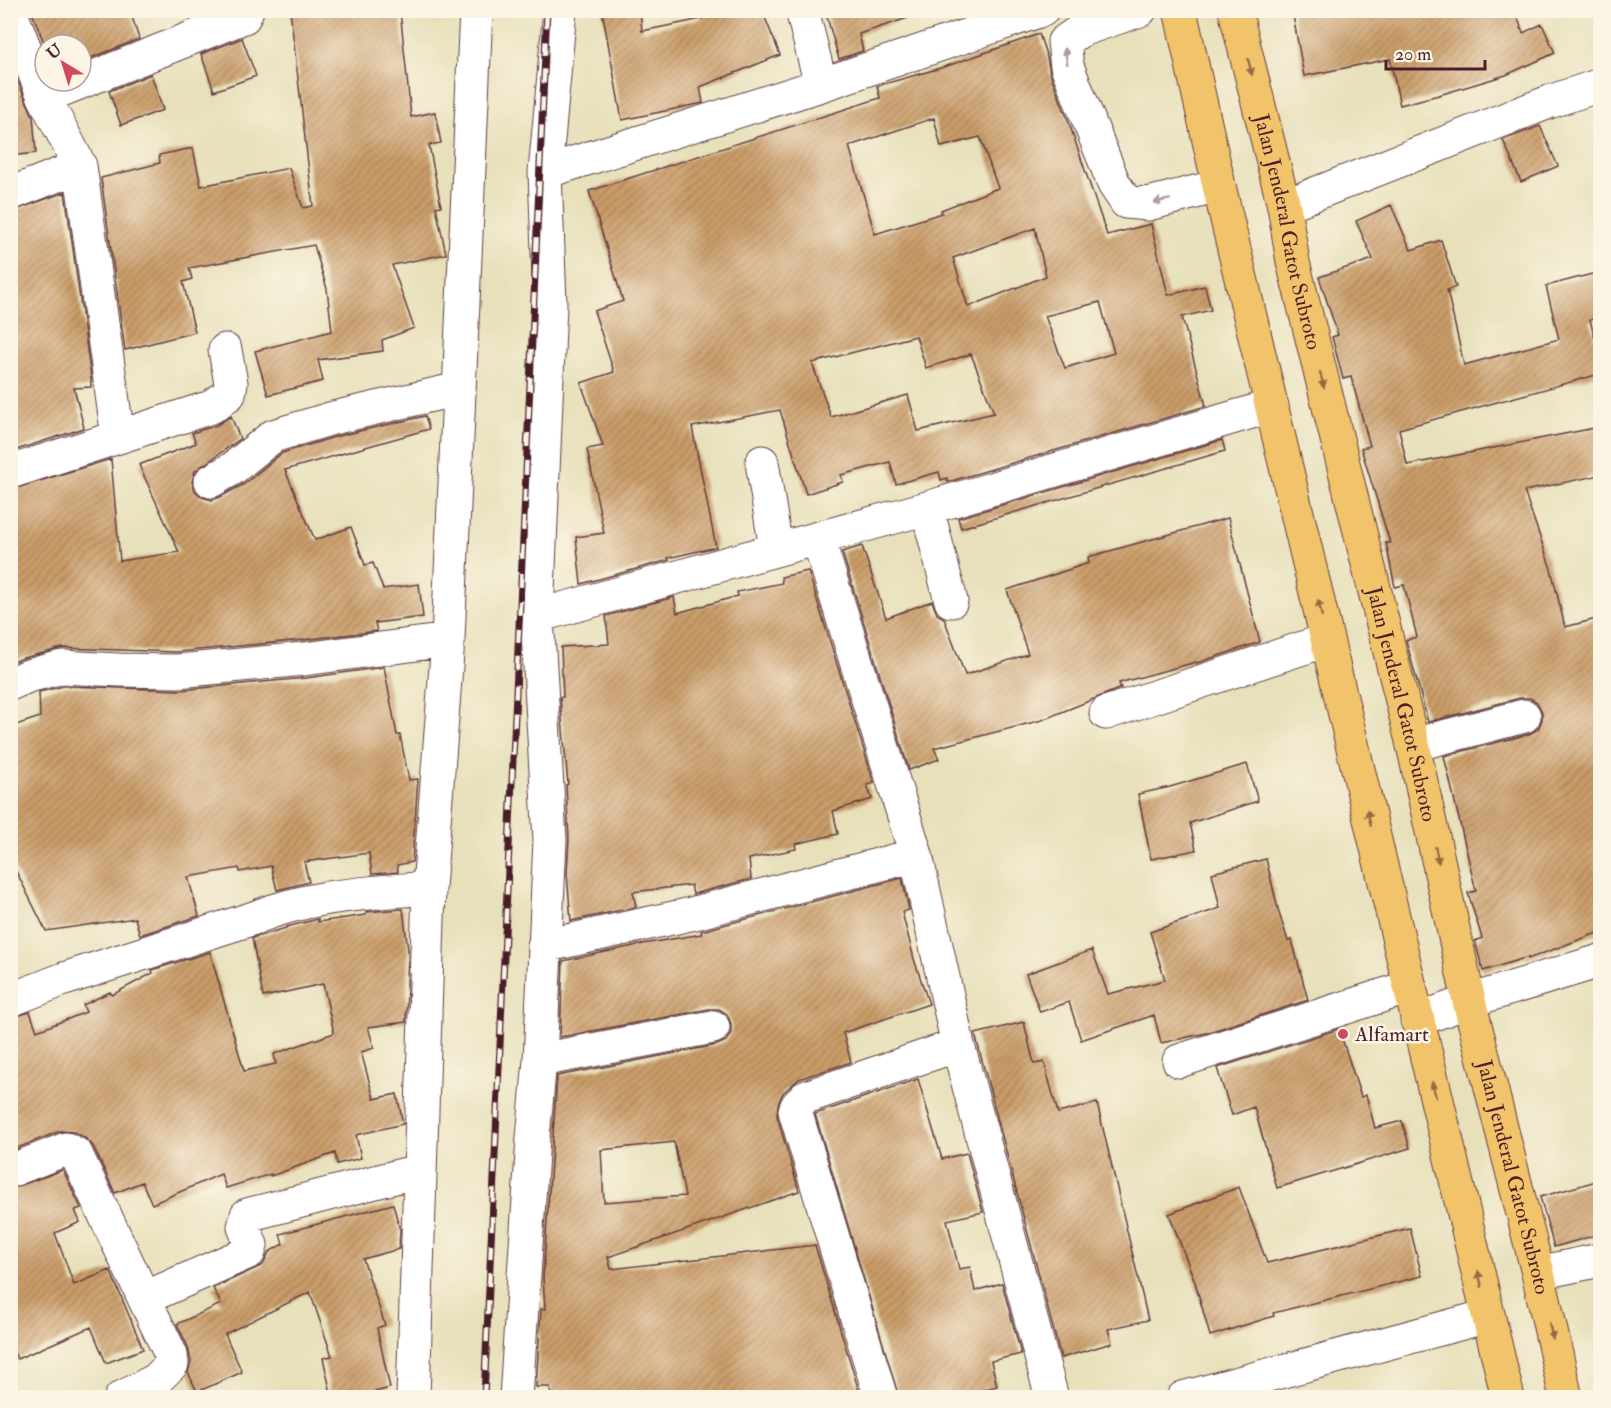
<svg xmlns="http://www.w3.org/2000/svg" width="1611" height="1408" viewBox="0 0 1611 1408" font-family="'IM FELL Double Pica',serif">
<defs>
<pattern id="building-hatch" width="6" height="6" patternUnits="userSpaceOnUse" patternTransform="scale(1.5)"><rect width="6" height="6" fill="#ca9d69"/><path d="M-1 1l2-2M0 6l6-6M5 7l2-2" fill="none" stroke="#a67f57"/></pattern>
</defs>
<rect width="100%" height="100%" fill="#fcf5e5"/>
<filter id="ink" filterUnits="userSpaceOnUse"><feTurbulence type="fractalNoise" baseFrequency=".0167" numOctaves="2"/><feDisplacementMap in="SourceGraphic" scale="12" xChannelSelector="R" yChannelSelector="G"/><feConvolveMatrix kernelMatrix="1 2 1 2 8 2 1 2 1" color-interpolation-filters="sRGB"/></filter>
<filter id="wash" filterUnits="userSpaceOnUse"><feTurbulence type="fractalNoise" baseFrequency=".008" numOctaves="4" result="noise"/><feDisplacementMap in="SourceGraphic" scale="24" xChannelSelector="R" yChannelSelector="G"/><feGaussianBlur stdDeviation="1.35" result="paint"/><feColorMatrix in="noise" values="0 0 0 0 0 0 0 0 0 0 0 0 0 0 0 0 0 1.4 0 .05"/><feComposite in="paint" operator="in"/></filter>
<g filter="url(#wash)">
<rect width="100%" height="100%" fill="#e7e0ba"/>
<g id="blocks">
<!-- building -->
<path fill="url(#building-hatch)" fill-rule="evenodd" d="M 31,10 L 130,10 L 139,39 L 81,62 L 81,45 L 45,45 Z
M 290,10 L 400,10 L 411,117 L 435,112 L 441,143 L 429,145 L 441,206 L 436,207 L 446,254 L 392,265 L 414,328 L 382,340 L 383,351 L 318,360 L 323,381 L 268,395 L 255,351 L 332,331 L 327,289 L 314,245 L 189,268 L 192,279 L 183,282 L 195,332 L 125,350 L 101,178 L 160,163 L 159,155 L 193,148 L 201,186 L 289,168 L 303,208 L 313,206 Z
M 602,10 L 640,10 L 642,31 L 702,19 L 699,10 L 762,10 L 780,55 L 700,87 L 703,103 L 622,120 Z
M 825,10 L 913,10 L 914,16 L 859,34 L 863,51 L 839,59 Z
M 1292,10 L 1515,10 L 1523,33 L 1542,24 L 1555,53 L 1506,75 L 1439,95 L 1400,105 L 1390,59 L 1304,76 Z
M 1039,34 L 1047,57 L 1050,73 L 1068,120 L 1107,235 L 1151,224 L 1168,295 L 1205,286 L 1211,310 L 1182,317 L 1206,406 L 948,482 L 947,478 L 941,480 L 939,472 L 896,484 L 890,462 L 841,475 L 843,482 L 806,494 L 780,410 L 692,427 L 716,547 L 668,558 L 669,560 L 581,584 L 576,537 L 604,533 L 587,449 L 603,446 L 581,383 L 614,372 L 594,311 L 623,301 L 589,191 L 880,98 L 877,86 L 944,67 ZM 934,118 L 941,147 L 980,137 L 998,188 L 941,210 L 942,213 L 875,234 L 849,146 ZM 1035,228 L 1046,276 L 968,307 L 953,258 ZM 1100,302 L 1114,353 L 1065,368 L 1045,316 ZM 916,336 L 926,368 L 971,354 L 994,413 L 918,431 L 908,395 L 831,417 L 812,363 Z
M 242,38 L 256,76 L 214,91 L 201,54 Z
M 151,74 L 163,110 L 121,125 L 109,91 Z
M 10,80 L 17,80 L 33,116 L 36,153 L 10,156 Z
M 1540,126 L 1558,166 L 1521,182 L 1503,140 Z
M 65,192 L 91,378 L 91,387 L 74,388 L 84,428 L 10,452 L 10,294 L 18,293 L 10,260 L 10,212 Z
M 1391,205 L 1411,250 L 1441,240 L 1456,287 L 1447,290 L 1464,365 L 1559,339 L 1546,286 L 1600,272 L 1600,317 L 1590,320 L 1600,357 L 1600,374 L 1399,429 L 1407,465 L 1600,427 L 1600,475 L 1524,491 L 1551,569 L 1565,627 L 1600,618 L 1600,932 L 1528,959 L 1528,957 L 1483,971 L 1475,941 L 1482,938 L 1468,893 L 1476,891 L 1444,756 L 1529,734 L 1538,729 L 1542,720 L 1542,712 L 1537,702 L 1530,698 L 1520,698 L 1428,722 L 1406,640 L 1417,637 L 1404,585 L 1395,587 L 1386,543 L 1390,543 L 1361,448 L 1370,446 L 1351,377 L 1343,379 L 1332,337 L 1338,335 L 1319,277 L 1373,259 L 1356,221 Z
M 231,416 L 240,439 L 195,471 L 192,482 L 195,491 L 202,497 L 212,500 L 220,497 L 244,484 L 282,453 L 338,436 L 425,416 L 429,429 L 285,470 L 315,540 L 351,527 L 365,565 L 373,563 L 383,589 L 419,584 L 423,617 L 375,623 L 377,631 L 302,640 L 177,652 L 63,648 L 23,658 L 10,663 L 10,490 L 111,459 L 120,561 L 179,552 L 139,465 L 196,443 L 192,433 L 217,425 Z
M 1222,440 L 1225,451 L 961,528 L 958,518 Z
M 1228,518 L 1260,642 L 1197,663 L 1196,662 L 1119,683 L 1121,688 L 1042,720 L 934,748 L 939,759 L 909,770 L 842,552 L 862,546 L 886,618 L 932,601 L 937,614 L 944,618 L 965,675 L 1028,654 L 1007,590 L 1089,563 L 1088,557 Z
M 808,571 L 874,783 L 867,785 L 872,799 L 833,811 L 838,834 L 795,844 L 796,849 L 749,859 L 751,879 L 693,894 L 691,885 L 633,892 L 636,907 L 571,921 L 567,873 L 569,839 L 566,785 L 568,784 L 560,697 L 563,697 L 561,647 L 609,644 L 606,616 L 674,597 L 677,613 L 738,596 L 737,592 L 782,583 L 781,577 Z
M 384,667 L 397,735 L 400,735 L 409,780 L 418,779 L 412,862 L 397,865 L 398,872 L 372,874 L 369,853 L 304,862 L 309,882 L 277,890 L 271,866 L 240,872 L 239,868 L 188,877 L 199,916 L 140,935 L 135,918 L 46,931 L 10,859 L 10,727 L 40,717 L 39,692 L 64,686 L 180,690 L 306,678 Z
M 1247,764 L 1258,801 L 1190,823 L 1196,850 L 1151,859 L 1138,794 L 1170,787 Z
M 1266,859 L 1279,913 L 1288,941 L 1292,940 L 1308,1000 L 1206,1033 L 1161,1043 L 1154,1015 L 1081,1040 L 1069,1002 L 1040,1012 L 1026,974 L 1092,950 L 1108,994 L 1165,980 L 1150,932 L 1220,908 L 1212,873 Z
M 902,878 L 909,910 L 902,912 L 914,959 L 929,1004 L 843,1033 L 851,1062 L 799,1079 L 783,1093 L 778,1104 L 777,1116 L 799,1191 L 608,1257 L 611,1269 L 815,1245 L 861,1398 L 551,1398 L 550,1387 L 536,1387 L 541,1309 L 545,1309 L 543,1278 L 557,1076 L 717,1045 L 726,1041 L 731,1033 L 731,1024 L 727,1014 L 719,1009 L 709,1009 L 560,1037 L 563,961 L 643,944 L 702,934 L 701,931 ZM 674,1142 L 685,1196 L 604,1202 L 601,1150 Z
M 403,909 L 408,950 L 406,1022 L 368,1027 L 374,1048 L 361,1052 L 374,1099 L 397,1094 L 403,1124 L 356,1135 L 361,1158 L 337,1164 L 335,1153 L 271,1176 L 271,1174 L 226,1188 L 221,1174 L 152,1204 L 142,1182 L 115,1193 L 93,1146 L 84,1137 L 74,1132 L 60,1131 L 10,1151 L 10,1018 L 30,1012 L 37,1031 L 86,1012 L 83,1005 L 110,992 L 112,995 L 153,973 L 152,970 L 210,952 L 244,1071 L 276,1064 L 274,1054 L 334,1033 L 323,984 L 263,997 L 252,938 L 286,928 L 286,927 L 318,919 L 318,922 L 366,915 L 366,912 Z
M 1024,1022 L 1034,1064 L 1044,1062 L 1058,1113 L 1097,1103 L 1148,1320 L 1108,1329 L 1112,1343 L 1061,1358 L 975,1034 Z
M 1339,1029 L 1361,1097 L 1366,1095 L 1375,1128 L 1402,1121 L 1410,1148 L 1277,1188 L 1254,1107 L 1232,1115 L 1217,1068 Z
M 918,1079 L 942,1159 L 967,1153 L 983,1212 L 947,1220 L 959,1269 L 970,1267 L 975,1291 L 1002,1283 L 1021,1354 L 991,1361 L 997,1386 L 951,1398 L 899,1398 L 815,1114 Z
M 63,1170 L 81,1208 L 75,1210 L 80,1222 L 55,1233 L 74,1285 L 110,1270 L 143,1349 L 106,1363 L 91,1327 L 17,1359 L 10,1344 L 10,1189 Z
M 1600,1180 L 1600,1234 L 1554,1247 L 1540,1197 Z
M 1239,1187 L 1267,1263 L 1410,1228 L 1422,1276 L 1273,1313 L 1274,1316 L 1210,1336 L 1195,1282 L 1169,1214 Z
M 393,1204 L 400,1230 L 399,1249 L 363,1259 L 385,1325 L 377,1328 L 390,1388 L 351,1398 L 332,1398 L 323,1358 L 332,1356 L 310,1292 L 225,1334 L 242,1372 L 197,1392 L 188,1372 L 191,1362 L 188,1347 L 177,1324 L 221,1304 L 213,1288 L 263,1265 L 269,1252 L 283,1244 L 280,1234 Z"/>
</g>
</g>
<g filter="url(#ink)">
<use href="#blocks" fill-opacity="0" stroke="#623c40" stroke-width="1.5"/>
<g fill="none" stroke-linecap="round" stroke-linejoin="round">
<defs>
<path id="minor" d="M 802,10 L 821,85
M 1140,10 L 1081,30 L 1064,42 L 1067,66 L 1114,184 L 1126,202 L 1148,204 L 1219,186
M 10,11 L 44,97 L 80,166 L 118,437
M 44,97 L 244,17 L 247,10
M 545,172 L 821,85 L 1042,10
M 10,194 L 80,166
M 1284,206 L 1549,102 L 1600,85
M 762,462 L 776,549
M 10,472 L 211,407 L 229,394 L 231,383 L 225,350
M 211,481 L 232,469 L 273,436 L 333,418 L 458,389
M 927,508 L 951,601
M 818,538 L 916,855 L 958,1045 L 1052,1398
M 537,616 L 927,508 L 1272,406
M 10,684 L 28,676 L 62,667 L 118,670 L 178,671 L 304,659 L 448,640
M 1106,713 L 1327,640
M 1413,745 L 1524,716
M 544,946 L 691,914 L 916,855
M 10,1000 L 64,979 L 254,918 C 309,895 370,893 429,888
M 1417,1020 L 1469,1001 L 1600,961
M 540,1060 L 713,1027
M 1179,1061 L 1409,987
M 10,1171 L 66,1149 L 76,1154 L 171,1355 L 172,1364 L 156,1380 L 121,1398
M 1538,1273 L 1600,1260
M 145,1298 L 249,1252 L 251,1245 L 244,1227 L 247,1215 L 418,1171
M 413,1398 L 429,888 L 448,640 L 476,10
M 516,1398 L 533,1138 L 540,1060 L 550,840 L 537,616 L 550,304 L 545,172 L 560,10
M 881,1398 L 795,1111 L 797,1106 L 806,1097 L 958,1045
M 1183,1398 L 1488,1316"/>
<g id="major">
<path d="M 1180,10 L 1219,186 L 1508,1398"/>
<path id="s1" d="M 1235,10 L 1284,206 L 1293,262 L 1413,745 L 1469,1001 L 1538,1273 L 1566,1398"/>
</g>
</defs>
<!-- minor casing -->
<use href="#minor" stroke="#623c40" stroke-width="35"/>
<!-- major casing -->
<use href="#major" stroke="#623c40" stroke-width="35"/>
<!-- minor -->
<use href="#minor" stroke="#fff" stroke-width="33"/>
<!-- major -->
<use href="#major" stroke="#f1c36a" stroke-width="33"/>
<defs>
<path id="rail" d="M 484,1398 L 547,10"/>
</defs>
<!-- rail casing -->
<use href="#rail" stroke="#4a1f2b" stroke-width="7"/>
<!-- rail -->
<use href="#rail" stroke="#fcf5e5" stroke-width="4.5" stroke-dasharray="14" stroke-linecap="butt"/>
</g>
<!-- one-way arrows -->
<defs><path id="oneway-solid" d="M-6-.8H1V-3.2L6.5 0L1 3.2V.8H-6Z" transform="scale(1.5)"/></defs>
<g fill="#ae9aa0">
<use href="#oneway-solid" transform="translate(1066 56) rotate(-99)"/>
<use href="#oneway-solid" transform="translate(1162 201) rotate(168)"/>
</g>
<g fill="#956947">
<use href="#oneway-solid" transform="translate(1250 67) rotate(76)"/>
<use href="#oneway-solid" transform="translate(1322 380) rotate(76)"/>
<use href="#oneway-solid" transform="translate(1320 608) rotate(-103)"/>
<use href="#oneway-solid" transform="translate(1369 818) rotate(-103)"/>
<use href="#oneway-solid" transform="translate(1437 855) rotate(78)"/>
<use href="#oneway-solid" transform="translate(1434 1090) rotate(-104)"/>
<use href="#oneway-solid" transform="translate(1480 1279) rotate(-104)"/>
<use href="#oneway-solid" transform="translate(1551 1331) rotate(77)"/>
</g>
</g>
<!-- markers -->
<circle fill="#d1495b" stroke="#fcf5e5" stroke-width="2" cx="1343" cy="1034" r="6"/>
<g text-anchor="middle" stroke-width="5" stroke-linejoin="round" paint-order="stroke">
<!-- street labels -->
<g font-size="21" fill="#4a1f2b" stroke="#fcf5e5">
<text dy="7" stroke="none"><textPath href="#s1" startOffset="228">Jalan Jenderal Gatot Subroto</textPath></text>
<text dy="7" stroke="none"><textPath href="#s1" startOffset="714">Jalan Jenderal Gatot Subroto</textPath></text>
<text dy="7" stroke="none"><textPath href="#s1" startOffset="1200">Jalan Jenderal Gatot Subroto</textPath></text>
</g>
<!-- poi labels -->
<g font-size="21" fill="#4a1f2b" stroke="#fcf5e5" text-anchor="start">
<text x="1355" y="1041">Alfamart</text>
</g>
</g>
<!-- margin -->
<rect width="1611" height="1408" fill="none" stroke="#fcf5e5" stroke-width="36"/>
<!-- north arrow -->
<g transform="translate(63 63) rotate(322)"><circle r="28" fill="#fcf5e5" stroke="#b59f9b" stroke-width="1.5"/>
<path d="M0-4.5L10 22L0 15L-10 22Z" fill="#d1495b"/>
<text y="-9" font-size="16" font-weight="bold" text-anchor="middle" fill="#4a1f2b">U</text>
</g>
<!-- scale -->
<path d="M1386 60v9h99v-9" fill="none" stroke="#4a1f2b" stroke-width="3"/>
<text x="1395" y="60" font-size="18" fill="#4a1f2b" stroke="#fcf5e5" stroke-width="4.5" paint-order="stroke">20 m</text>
</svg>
